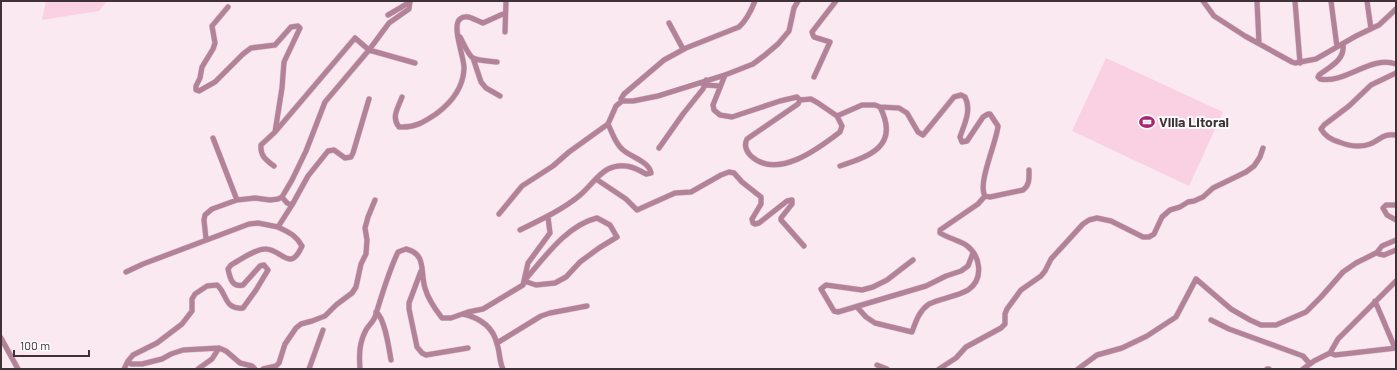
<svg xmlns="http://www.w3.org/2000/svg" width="1397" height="370" viewBox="0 0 1397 370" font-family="Barlow,sans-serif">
<rect width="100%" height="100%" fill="#fae9f0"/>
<!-- pitch -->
<path fill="#fad1e3" d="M 46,1 L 107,1 L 99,11 L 42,20 Z
M 1106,58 L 1223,112 L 1189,186 L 1072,131 Z"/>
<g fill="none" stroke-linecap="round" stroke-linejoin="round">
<defs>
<path id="street" d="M 1203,1 L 1214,16 L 1245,36 L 1292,62 L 1295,63 L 1316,59 L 1356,36 L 1379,25 L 1396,9
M 1257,1 L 1259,43
M 1295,1 L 1300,63
M 1331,1 L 1337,47
M 1367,1 L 1371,29
M 228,7 L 212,26 L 215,43 L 213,49 L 202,67 L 200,78 L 196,86 L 196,90 L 199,91 L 215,82 L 243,54 L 251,48 L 275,45 L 291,27 L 298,26 L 300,28 L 284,62 L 282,88 L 275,132 L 355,38 L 369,50 L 415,63
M 388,15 L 410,2
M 669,23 L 683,49
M 505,32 L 506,1
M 458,36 L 460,37 C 473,62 468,59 497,62
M 1343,44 C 1345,60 1331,66 1319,75 L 1318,77 L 1320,79 C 1345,84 1371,55 1396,64
M 473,58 L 481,82 L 486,88 L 500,96
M 1396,73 L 1371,85 L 1349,106 L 1324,125 L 1321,129 C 1325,136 1332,140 1339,142 C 1349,146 1359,148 1370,144 C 1380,140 1383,133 1396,135
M 725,75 L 713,105 L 714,110 L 720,115 L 732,117 L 780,101 L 797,97 L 800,100 L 798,104 L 747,139 C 744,145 746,151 751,156 C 777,180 818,149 840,132 L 842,126 L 837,116 L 818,103 L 811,99 L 800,100
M 814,77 L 830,42 L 814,37 L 813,35 L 812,32 L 836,1
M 706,85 L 720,86
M 402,97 C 398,108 391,117 399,127 C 415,128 424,122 436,114 C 451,103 463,89 464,69 C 465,59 451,26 460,19 C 467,13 476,21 483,23 L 505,13
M 622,101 L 633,101 L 658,96 L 725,75 L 753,64 L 765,55 L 778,44 L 789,31 L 794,8 L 798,1
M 837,116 L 862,105 L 875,105 L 880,107 L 899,108 L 907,113 L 918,132 L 923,135 L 954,97 L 961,95 L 965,97 C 972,110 964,125 960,137 L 962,142 L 967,141 L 983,117 L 988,114 L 990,114 L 998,126 C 997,141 977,184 985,196 L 990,197 L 1023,190 C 1030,185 1029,178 1029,170
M 213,138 L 237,200
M 659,148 L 683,114 L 703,89 L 706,80
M 274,166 C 266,160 260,156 261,145 L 275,132
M 840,166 C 870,156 900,146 880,107
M 596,179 L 626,199 L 637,210 L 675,193 L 691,192 L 721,175 L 729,172 L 734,173 L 742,182 L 761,197 L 761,204 L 752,219 L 753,223 L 755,224 L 759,223 L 787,201 L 792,200 L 792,204 L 781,218 L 781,220 L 804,246
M 282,197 L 287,203 L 292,205
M 1396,205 L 1386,205 L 1383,208 L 1387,215 L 1396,220
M 499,214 L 522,186 L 553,166 L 569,152 L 608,124 L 616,106 L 622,101 L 621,99 L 624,94 L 664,60 L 686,48 L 739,27 C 747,20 751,11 755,1
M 597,218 L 610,225 L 617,237 L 599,248 L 580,262 L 566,277 L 555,283 L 536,285 L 524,281 C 544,258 567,225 597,218 Z
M 520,230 C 540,220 562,210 579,196 C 589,188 597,175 608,169 C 622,162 634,167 646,174 L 651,173 C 649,161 630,157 622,149 C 615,143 612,132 608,124
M 206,239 L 204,220 L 205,215 L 212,209 L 237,200 L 255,198 L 270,200 L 278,199 L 282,197 L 292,180 L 306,151 L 325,102 L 369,50 L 389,23 L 409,9 L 410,1
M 1396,240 L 1382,246 L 1378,251 L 1379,254 L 1384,255 L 1396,250
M 913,260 L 887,280 L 873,287 L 862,290 L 826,285 L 821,289 L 834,311 L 838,312 L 926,286 L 946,276 L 961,271 L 968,266 L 973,253
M 421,271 L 409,303 L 409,309 L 417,347 L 422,353 L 426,355 L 468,348
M 126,272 L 143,264 L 249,224 L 258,223 L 278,227 L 292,205 L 308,176 L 328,151 L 334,150 L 345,158 L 351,157 L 353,153 L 369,99
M 1375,301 L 1395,348
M 857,307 L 866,317 L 875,323 L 912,332 C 916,321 919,311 929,304 C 941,298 956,297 968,290 C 984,279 981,256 966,245 C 958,240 948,238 940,233 L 940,230 L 978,204 L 985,196
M 376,312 C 385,318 389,349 391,360
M 463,314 C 480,318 493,326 497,344 C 500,352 499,361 503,369
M 1211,320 L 1229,329 L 1303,356 L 1310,364
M 1,338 L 18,369
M 497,343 L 541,316 L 550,313 L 587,306
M 1330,353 L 1338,339 L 1396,281
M 1330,353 L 1335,355 L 1396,348
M 877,365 L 887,369
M 124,369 L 128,361
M 198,369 L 212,359 L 219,348
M 255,369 L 252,366 L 240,363 L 226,351 L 219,348 L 183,350 L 171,354 L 162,359 L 142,364 L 131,364 L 128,361 L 133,355 L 157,343 L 182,324 L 192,311 L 192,299 L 195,294 L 207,286 L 217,285 C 227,293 224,310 243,308 L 256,290 L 268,270 L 264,265 L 260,266 L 243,285 C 232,288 230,278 228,269 L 231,265 C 240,260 255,249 265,249 C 281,248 290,274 302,246 C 296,235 288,232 278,227
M 263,369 L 276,366 L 279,363 L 285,344 L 296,328 L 301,324 L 312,321 L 325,316 L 336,305 L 352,293 L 356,287 L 361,264 L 366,254 L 367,240 L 365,228 L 368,217 L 375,200
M 309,369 L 323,330
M 360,369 C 359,355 359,343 366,330 C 369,325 373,322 375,317 C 382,295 388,273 398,252 L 406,249 C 427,254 420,272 425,288 C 428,299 435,309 442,318 L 451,318 L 468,312 L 483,309 L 523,285 L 528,263 L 550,233 L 548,217
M 939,369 L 956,358 L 966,347 L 1001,328 L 1005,324 L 1005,314 L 1007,309 L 1021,290 L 1041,276 L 1045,271 L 1051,259 L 1083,224 L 1089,220 L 1097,218 L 1111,221 L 1143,237 L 1149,237 L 1154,234 L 1162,217 L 1170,210 L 1180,207 L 1188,202 L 1194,201 L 1203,197 L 1213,188 L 1246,172 L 1254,166 L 1260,157 L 1263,148
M 1078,369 L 1097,355 L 1122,348 L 1147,336 L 1176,317 L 1196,279 L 1231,309 L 1250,320 L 1261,325 L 1276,325 L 1306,312 L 1321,297 L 1343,272 L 1356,263 L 1378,252
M 1267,369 L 1269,369
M 1303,369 L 1314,361 L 1330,353"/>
</defs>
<!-- street casing -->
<use href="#street" stroke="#d5c4cb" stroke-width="6"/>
<!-- street -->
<use href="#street" stroke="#b38198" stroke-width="5"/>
</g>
<!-- icons -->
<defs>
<symbol id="stadium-bare" viewBox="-9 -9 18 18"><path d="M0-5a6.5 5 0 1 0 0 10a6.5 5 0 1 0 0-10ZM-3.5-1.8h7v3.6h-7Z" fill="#a82572" stroke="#fcfcfc" stroke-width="2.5" paint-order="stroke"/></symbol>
</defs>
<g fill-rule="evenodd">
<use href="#stadium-bare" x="1136" y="111" width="22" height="22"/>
</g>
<g text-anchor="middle" stroke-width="4" stroke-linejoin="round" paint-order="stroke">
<!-- poi labels -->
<g font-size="14" font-weight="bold" fill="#403037" stroke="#fcfcfc" text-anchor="start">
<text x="1159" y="127">Villa Litoral</text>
</g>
</g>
<!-- border -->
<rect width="1397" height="370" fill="none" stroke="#403037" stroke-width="4"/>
<!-- scale -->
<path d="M14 350v6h75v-6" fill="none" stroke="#403037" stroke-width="2"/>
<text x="20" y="350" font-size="12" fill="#403037" stroke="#fcfcfc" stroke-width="3" paint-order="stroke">100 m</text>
</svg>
